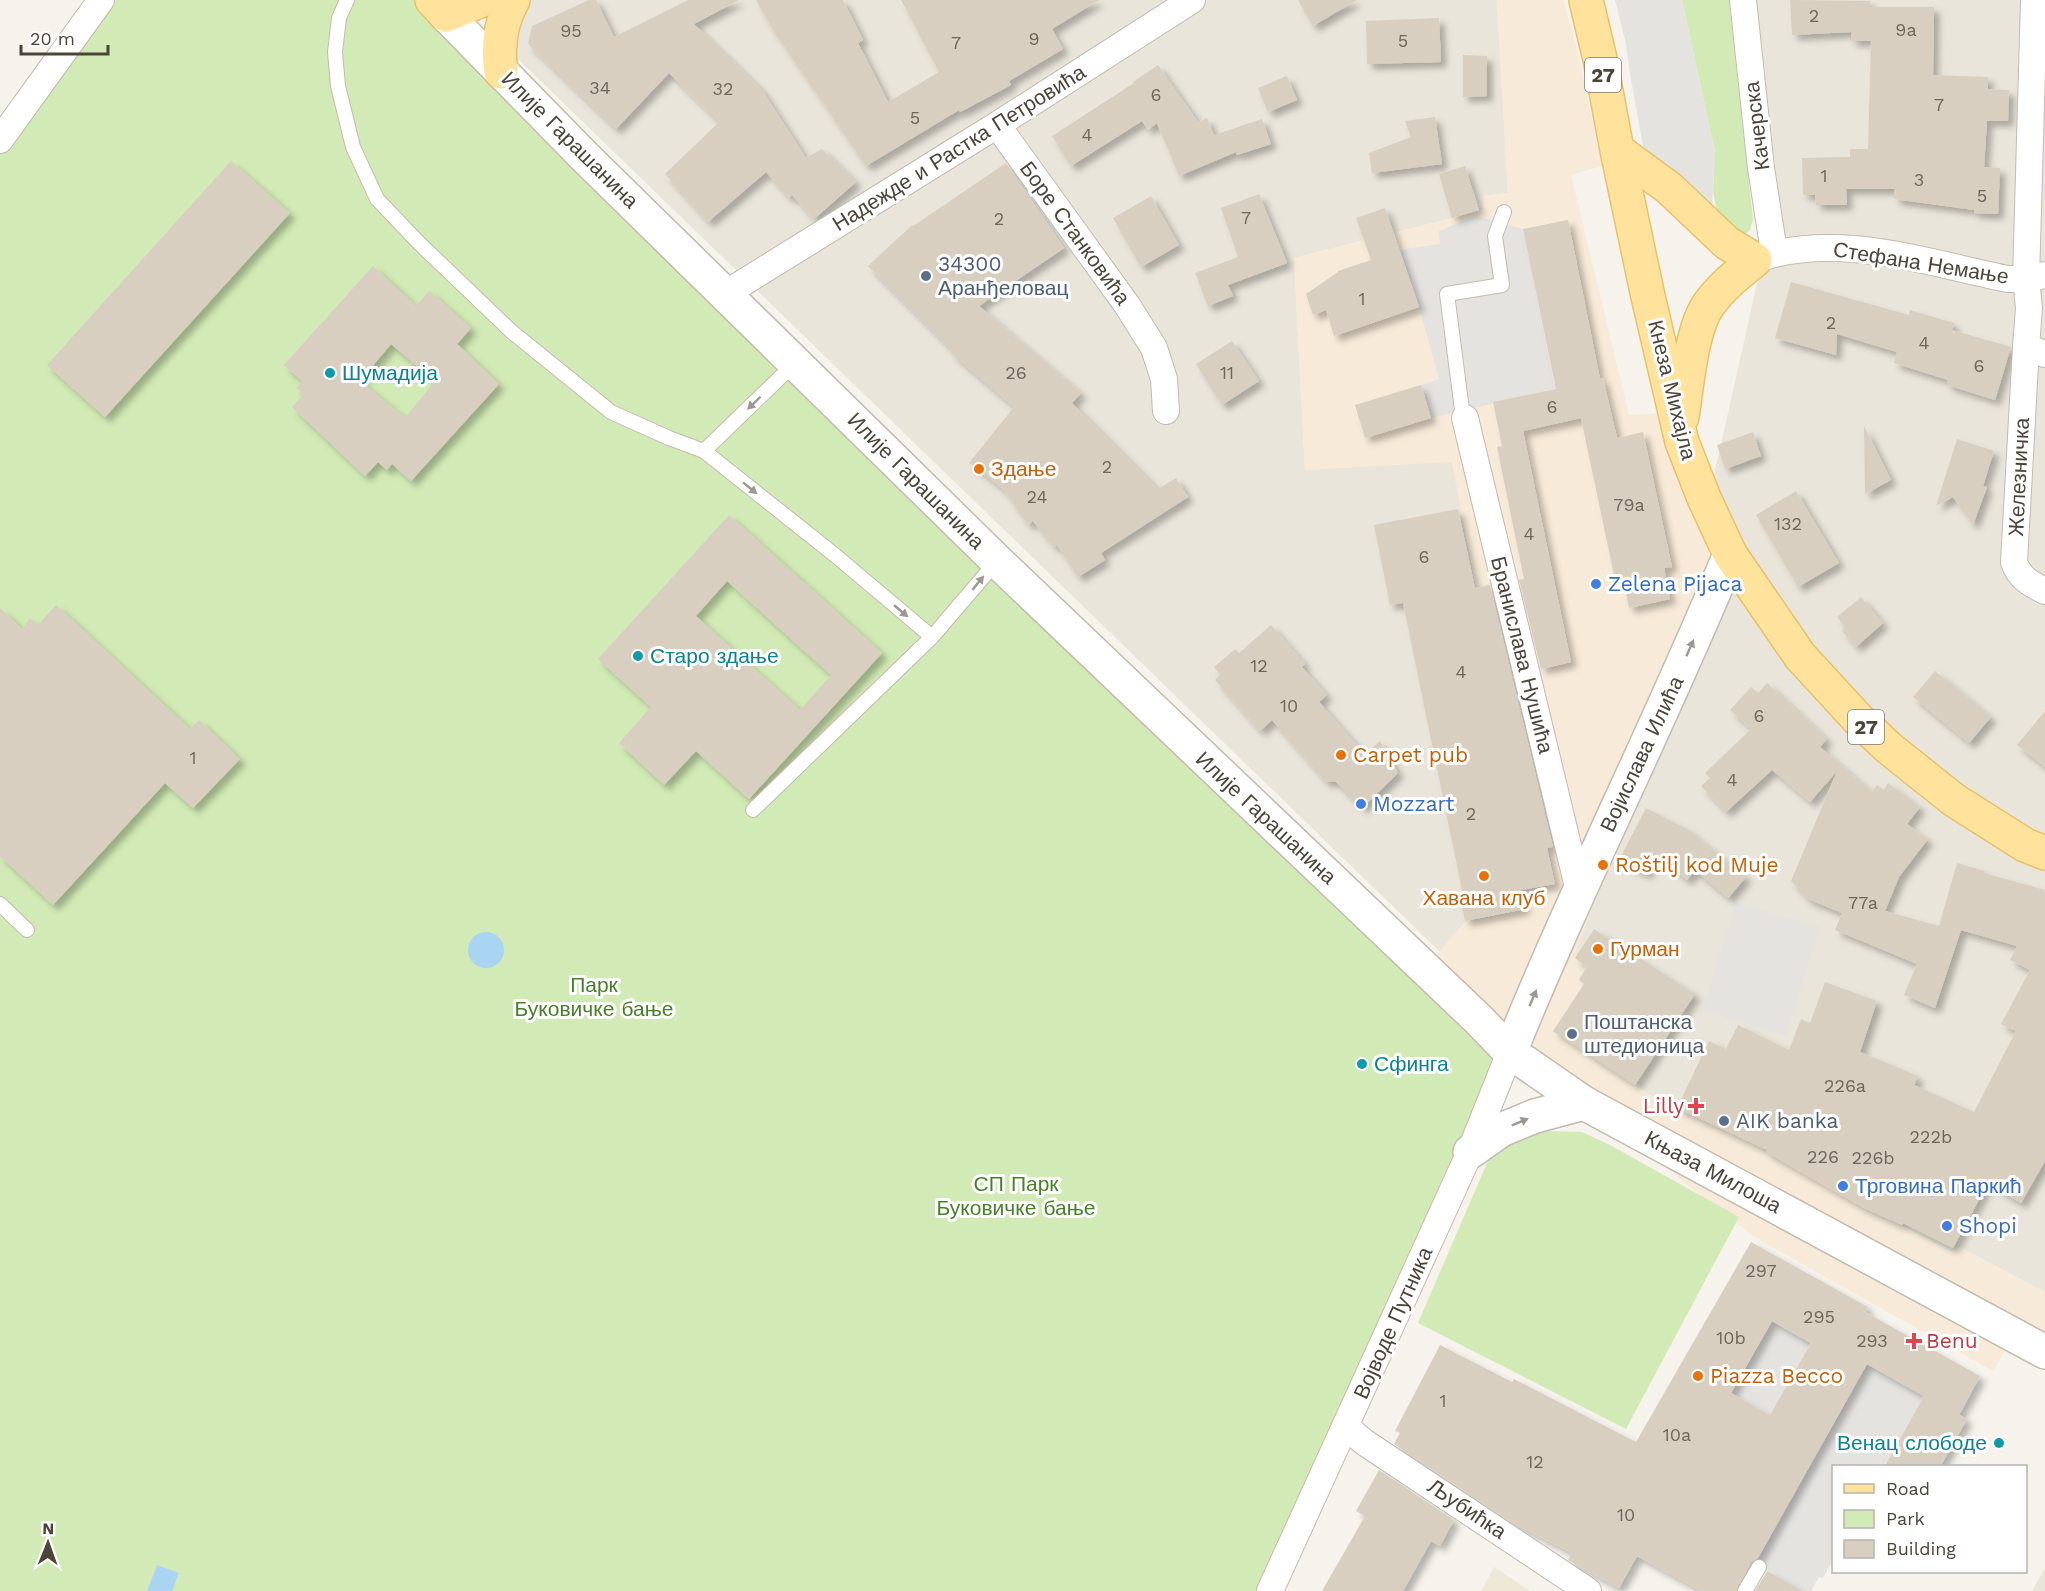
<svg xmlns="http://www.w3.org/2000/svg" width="2045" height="1591" viewBox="0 0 2045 1591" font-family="'Work Sans',sans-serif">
<defs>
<filter id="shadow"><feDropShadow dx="5.5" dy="5.5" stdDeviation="3" flood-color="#0004"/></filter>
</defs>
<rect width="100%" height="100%" fill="#f6f3ec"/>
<!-- residential -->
<path fill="#eae5da" d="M 525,0 L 1497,0 L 1508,193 L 1483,196 L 1484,210 L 1294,258 L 1305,470 L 1452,461 L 1476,586 L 1502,582 L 1557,847 L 1549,849 L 1556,884 L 1527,909 L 1464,923 L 1440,952 L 488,30 Z
M 1752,0 L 2045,0 L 2045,844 L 1931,772 L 1810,656 L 1709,498 L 1773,212 Z
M 1735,575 L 1808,674 L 2045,859 L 2045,1292 L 1959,1247 L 1953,1253 L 1901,1226 L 1865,1210 L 1765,1153 L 1761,1148 L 1677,1110 L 1635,1086 L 1552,1032 L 1583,985 L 1577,980 L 1573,958 L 1599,877 Z
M 2045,1568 L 2045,1591 L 2032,1591 Z"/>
<!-- commercial -->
<path fill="#f7ead8" d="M 1497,0 L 1563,0 L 1573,32 L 1602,166 L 1571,175 L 1629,415 L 1660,413 L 1731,575 L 1628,806 L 1574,957 L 1587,967 L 1577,980 L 1583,984 L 1552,1032 L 1635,1086 L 1677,1110 L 1761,1148 L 1765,1153 L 1790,1166 L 1793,1163 L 1864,1207 L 1865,1210 L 1901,1226 L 1952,1253 L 1959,1247 L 2045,1292 L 2045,1352 L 2014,1336 L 1993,1371 L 1756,1238 L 1532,1064 L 1427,966 L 1464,923 L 1527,909 L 1523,892 L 1556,884 L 1549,849 L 1557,847 L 1502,582 L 1476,587 L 1452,462 L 1305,470 L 1294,258 L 1483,210 L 1483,196 L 1508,193 Z"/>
<!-- education -->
<path fill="#efe8d6" d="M 1494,1567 L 1530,1591 L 1481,1591 Z"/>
<!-- green -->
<path fill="#d2eab5" d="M 103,0 L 439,0 L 1510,1052 L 1270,1591 L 0,1591 L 0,146 Z
M 1682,0 L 1729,0 L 1753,219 L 1750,230 L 1744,235 L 1737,233 L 1717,211 L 1713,192 L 1715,152 Z
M 1545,1131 L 1582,1132 L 1610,1145 L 1739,1217 L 1626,1429 L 1418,1323 L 1487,1163 L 1510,1142 Z"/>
<!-- parking -->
<path fill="#e5e3e0" d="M 1615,0 L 1682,0 L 1715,152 L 1712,205 L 1650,156 L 1643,146 L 1630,74 L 1626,44 Z
M 1476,216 L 1523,229 L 1555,389 L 1431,418 L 1421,385 L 1439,379 L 1419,307 L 1399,250 L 1440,244 L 1439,231 Z
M 1736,902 L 1820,927 L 1786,1036 L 1702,1010 Z
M 1772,1321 L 1811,1343 L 1770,1415 L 1731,1393 Z
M 1867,1364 L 1924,1396 L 1884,1466 L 1878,1464 L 1876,1466 L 1834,1466 L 1833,1560 L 1823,1578 L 1819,1577 L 1811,1591 L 1803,1591 L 1754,1564 Z"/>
<!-- water -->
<path fill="#a9d4f2" d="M468 950a18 18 0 1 1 36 0a18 18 0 1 1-36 0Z
M 157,1565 L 179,1573 L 172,1591 L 147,1591 Z"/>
<!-- building -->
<path fill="#d8cfc1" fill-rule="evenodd" filter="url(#shadow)" d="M 589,0 L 596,0 L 614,37 L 688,0 L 739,0 L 694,24 L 762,90 L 806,158 L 822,149 L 856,182 L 814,219 L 792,195 L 789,198 L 766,172 L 708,222 L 665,174 L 719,122 L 669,73 L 616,129 L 528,44 L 532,26 Z
M 756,0 L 843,0 L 863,40 L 858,43 L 888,102 L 939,72 L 901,0 L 1099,0 L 1052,29 L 1063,49 L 1009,81 L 1011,85 L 960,112 L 959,110 L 866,166 L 771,27 Z
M 1298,0 L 1357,0 L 1313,26 Z
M 1790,0 L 1870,1 L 1870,7 L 1934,7 L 1933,75 L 1988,77 L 1988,89 L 2009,90 L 2008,121 L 1987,121 L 1984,167 L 2000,168 L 1998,214 L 1974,213 L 1974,210 L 1894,199 L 1895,189 L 1846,189 L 1847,205 L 1816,205 L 1815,195 L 1803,195 L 1802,158 L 1850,157 L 1850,149 L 1868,149 L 1871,41 L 1851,41 L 1851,32 L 1792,35 Z
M 1439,18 L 1441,62 L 1367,64 L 1366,21 Z
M 1463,55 L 1487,56 L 1487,96 L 1463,97 Z
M 1158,65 L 1198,122 L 1207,118 L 1214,135 L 1262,119 L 1271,144 L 1237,155 L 1236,152 L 1179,176 L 1157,123 L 1148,130 L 1142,121 L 1071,166 L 1052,136 L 1134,83 L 1133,82 Z
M 1287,76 L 1297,100 L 1268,112 L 1258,88 Z
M 1435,117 L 1442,164 L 1372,173 L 1369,153 L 1411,137 L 1405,121 Z
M 231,161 L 290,213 L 105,417 L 47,365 Z
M 1006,163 L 1064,248 L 979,306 L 1081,393 L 1072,403 L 1158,489 L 1176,478 L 1188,497 L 1101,553 L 1105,560 L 1078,577 L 1057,545 L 1054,547 L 1033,521 L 1028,525 L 1003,489 L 969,463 L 1014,407 L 951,353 L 953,351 L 868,266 L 912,225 L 913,226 Z
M 1465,166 L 1479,210 L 1452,218 L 1439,174 Z
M 1259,194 L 1287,263 L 1228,285 L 1233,296 L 1208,306 L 1195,273 L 1238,257 L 1221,208 Z
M 1151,196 L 1179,245 L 1141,267 L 1113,218 Z
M 1385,208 L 1419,307 L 1334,336 L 1326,310 L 1313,315 L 1306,294 L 1338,272 L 1338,271 L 1371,260 L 1356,218 Z
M 1568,220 L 1600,379 L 1603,378 L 1617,438 L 1643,432 L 1672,567 L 1664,568 L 1670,599 L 1629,608 L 1622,573 L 1614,575 L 1581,418 L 1523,431 L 1571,662 L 1541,669 L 1519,580 L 1524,579 L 1497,447 L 1502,446 L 1493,402 L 1556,389 L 1523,229 Z
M 373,266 L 416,306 L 429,291 L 471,328 L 457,344 L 499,384 L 411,481 L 392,464 L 387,470 L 378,462 L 365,476 L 292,407 L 304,394 L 296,388 L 302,381 L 284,365 ZM 391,344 L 435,381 L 405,418 L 360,381 Z
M 1791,282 L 1909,315 L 1910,310 L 1954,323 L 1952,330 L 2011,347 L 1995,400 L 1947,385 L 1948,380 L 1894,363 L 1897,352 L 1837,334 L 1836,355 L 1775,338 Z
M 1232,341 L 1259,381 L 1222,405 L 1196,364 Z
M 1421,385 L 1431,418 L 1365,438 L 1355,405 Z
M 1864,426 L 1891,480 L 1865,494 Z
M 1753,432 L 1761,456 L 1725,469 L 1717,445 Z
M 1957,439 L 1994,451 L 1983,486 L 1987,487 L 1973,525 L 1953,497 L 1936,506 Z
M 1796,491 L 1839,563 L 1798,587 L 1756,515 Z
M 1458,509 L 1475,588 L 1490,585 L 1553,847 L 1547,848 L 1555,884 L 1521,890 L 1525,909 L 1465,921 L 1460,896 L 1463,895 L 1403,603 L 1390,605 L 1374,525 Z
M 729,515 L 882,653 L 749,799 L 696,751 L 664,785 L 619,743 L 651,707 L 598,659 ZM 727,581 L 831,675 L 800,710 L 696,616 Z
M 1861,597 L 1883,623 L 1856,647 L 1842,631 L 1845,627 L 1837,617 Z
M 56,605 L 190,729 L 199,720 L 240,759 L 193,808 L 165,783 L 53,905 L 0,856 L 0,608 L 22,629 L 30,618 L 38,625 Z
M 1271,625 L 1305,664 L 1302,667 L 1327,695 L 1319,702 L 1365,754 L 1380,741 L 1398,773 L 1362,808 L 1336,782 L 1325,781 L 1272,720 L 1260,731 L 1215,680 L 1220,675 L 1214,667 L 1235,649 L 1239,653 Z
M 1935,671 L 1991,717 L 1969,743 L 1913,697 Z
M 1767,683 L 1827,739 L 1820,747 L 1872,792 L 1877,785 L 1884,790 L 1888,783 L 1920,807 L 1907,824 L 1928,839 L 1899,877 L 1885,911 L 1939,926 L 1957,863 L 1984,871 L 1984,873 L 2045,890 L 2045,1161 L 2021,1203 L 1988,1183 L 1953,1248 L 1903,1223 L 1902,1225 L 1866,1209 L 1766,1152 L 1767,1150 L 1677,1108 L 1709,1041 L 1726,1049 L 1738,1025 L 1789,1050 L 1801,1019 L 1810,1023 L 1825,982 L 1877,1001 L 1860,1052 L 1918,1076 L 1914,1085 L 1974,1112 L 2016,1031 L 2001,1024 L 2030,970 L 2010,960 L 2017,946 L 1961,930 L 1935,1008 L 1904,995 L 1917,964 L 1835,930 L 1842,913 L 1808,899 L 1791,881 L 1837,771 L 1810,802 L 1772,770 L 1726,812 L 1701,786 L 1710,778 L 1705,773 L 1751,729 L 1730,710 L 1751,687 L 1758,693 Z
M 2045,711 L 2045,767 L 2017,745 Z
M 1646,808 L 1687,829 L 1746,877 L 1728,898 L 1695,870 L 1687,880 L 1656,855 L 1646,874 L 1619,860 Z
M 1594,929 L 1695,994 L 1635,1085 L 1553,1031 L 1584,984 L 1579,980 L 1587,967 L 1575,958 Z
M 1751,1242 L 1868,1307 L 1865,1312 L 1980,1376 L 1959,1415 L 1967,1419 L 1940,1467 L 1884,1467 L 1924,1396 L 1867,1364 L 1758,1558 L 1751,1562 L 1736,1591 L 1701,1591 L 1637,1556 L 1619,1588 L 1568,1560 L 1572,1553 L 1509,1521 L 1394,1444 L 1400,1433 L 1395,1431 L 1440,1345 L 1512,1382 L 1514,1379 L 1636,1442 ZM 1772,1321 L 1811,1343 L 1770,1415 L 1731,1393 Z
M 1379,1470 L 1454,1520 L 1440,1546 L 1431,1541 L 1403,1591 L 1322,1591 L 1365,1516 L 1356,1511 Z
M 1767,1571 L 1803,1591 L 1755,1591 Z"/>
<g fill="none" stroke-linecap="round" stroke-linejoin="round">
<defs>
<path id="service" d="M 347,0 L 339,18 L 335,52 L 338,86 L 353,147 L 377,199 L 419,243 L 512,332 L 611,412 L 669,438 L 704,451 L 836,556 L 932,637
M 1465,418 L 1462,410 L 1447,294 L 1502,285 L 1495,236 L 1504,212
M 704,451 L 795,363
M 753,810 L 932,637 L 997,561
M 0,904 L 27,930
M 1745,1591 L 1759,1567"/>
<path id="minor" d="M 1743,0 L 1761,168 L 1774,252
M 997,125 L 1127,305 L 1154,348 L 1164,379 L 1166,411
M 0,140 L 101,0
M 1755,260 C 1833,230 1928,263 2008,279 L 2026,279 L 2034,0
M 2045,275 L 2026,279 L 2029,308 L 2026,347 L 2045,354
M 725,294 L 997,125 L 1192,0
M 2026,347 L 2014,562 C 2019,578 2031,584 2045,591
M 1465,418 L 1579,891
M 1346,1427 L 1364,1442 L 1588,1591
M 1270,1591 L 1470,1152 L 1510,1052"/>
<path id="tertiary" d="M 446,15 L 584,156 L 997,561 L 1478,1019 L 1510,1052 L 1584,1103 L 2045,1352
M 1510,1052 C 1578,884 1661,722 1730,554
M 1470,1152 L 1501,1130 L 1535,1116 L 1584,1103"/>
<path id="primary" d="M 432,0 L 446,15 L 482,0
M 1586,0 L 1600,59 L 1617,150 L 1647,292 L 1682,442 L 1704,498 L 1730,554 L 1800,656 L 1858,719 L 1890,749 L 1954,800 L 2025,845 L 2045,853
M 501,72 C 497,46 500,23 513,0
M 1617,150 L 1669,188 L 1727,243 L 1755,260 C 1738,274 1722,286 1709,304 C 1691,329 1687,386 1682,417"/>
</defs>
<!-- service casing -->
<use href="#service" stroke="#c2bbae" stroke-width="16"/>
<!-- minor casing -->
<use href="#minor" stroke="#c2bbae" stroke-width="28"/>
<!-- tertiary casing -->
<use href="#tertiary" stroke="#c2bbae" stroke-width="36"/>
<!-- primary casing -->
<use href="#primary" stroke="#e6c16a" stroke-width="36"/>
<!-- service -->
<use href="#service" stroke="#fff" stroke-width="14"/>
<!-- minor -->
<use href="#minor" stroke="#fff" stroke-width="26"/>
<!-- tertiary -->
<use href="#tertiary" stroke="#fff" stroke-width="33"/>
<!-- primary -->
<use href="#primary" stroke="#ffe39c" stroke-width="33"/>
</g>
<!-- one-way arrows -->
<defs><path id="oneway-solid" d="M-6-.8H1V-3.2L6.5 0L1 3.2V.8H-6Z" transform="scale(1.5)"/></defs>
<g fill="#9c9892">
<use href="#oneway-solid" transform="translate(754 403) rotate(136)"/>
<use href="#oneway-solid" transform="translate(750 488) rotate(39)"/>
<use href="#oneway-solid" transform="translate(978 583) rotate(-51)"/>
<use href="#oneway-solid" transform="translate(901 611) rotate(40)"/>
<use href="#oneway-solid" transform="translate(1690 648) rotate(-66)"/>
<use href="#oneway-solid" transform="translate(1533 998) rotate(-67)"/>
<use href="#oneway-solid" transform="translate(1520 1122) rotate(-23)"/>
</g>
<!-- markers -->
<g fill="#5c6f8a" stroke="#fff" stroke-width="2">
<circle cx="926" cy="276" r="6"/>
<circle cx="1572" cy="1034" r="6"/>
<circle cx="1724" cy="1121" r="6"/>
</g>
<g fill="#0f9aa8" stroke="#fff" stroke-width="2">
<circle cx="330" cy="373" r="6"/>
<circle cx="638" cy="656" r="6"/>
<circle cx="1362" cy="1064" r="6"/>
<circle cx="1999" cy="1443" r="6"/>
</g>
<g fill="#e8710a" stroke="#fff" stroke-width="2">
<circle cx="979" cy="469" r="6"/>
<circle cx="1341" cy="755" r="6"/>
<circle cx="1603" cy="865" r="6"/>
<circle cx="1484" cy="876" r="6"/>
<circle cx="1598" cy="949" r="6"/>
<circle cx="1698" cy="1376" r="6"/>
</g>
<g fill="#3f7fe0" stroke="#fff" stroke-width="2">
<circle cx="1596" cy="584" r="6"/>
<circle cx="1361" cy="804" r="6"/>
<circle cx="1843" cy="1186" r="6"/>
<circle cx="1947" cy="1226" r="6"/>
</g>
<g fill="#e0444e" stroke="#fff" stroke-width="2">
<path d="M1693 1097h6v6h6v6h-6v6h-6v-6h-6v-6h6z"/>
<path d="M1911 1332h6v6h6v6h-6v6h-6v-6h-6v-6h6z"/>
</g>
<g text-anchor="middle" stroke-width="6" stroke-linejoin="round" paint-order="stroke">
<!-- number labels -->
<g font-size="18" fill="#6e675b">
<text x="1814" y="22">2</text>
<text x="1906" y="36">9a</text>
<text x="571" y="37">95</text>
<text x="1034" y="45">9</text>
<text x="1403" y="47">5</text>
<text x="956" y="49">7</text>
<text x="600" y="94">34</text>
<text x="723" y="95">32</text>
<text x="1156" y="101">6</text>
<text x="1939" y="111">7</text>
<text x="915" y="124">5</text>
<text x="1087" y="141">4</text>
<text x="1824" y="182">1</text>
<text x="1919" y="186">3</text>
<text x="1982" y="202">5</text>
<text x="1246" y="224">7</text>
<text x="999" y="225">2</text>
<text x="1362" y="305">1</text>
<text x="1831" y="329">2</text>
<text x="1924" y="349">4</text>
<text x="1979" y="372">6</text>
<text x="1016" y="379">26</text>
<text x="1227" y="379">11</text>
<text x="1552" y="413">6</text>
<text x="1107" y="473">2</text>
<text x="1037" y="503">24</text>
<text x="1629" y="511">79a</text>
<text x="1788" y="530">132</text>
<text x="1529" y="540">4</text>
<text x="1424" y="563">6</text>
<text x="1259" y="672">12</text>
<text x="1461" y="678">4</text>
<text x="1289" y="712">10</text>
<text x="1759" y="722">6</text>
<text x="193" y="764">1</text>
<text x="1732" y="786">4</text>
<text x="1471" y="820">2</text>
<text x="1863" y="909">77a</text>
<text x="1845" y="1092">226a</text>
<text x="1931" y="1143">222b</text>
<text x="1823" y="1163">226</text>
<text x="1873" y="1164">226b</text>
<text x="1761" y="1277">297</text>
<text x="1819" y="1323">295</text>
<text x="1731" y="1344">10b</text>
<text x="1872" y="1347">293</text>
<text x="1443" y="1407">1</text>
<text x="1677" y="1441">10a</text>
<text x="1535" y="1468">12</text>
<text x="1626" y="1521">10</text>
</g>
<!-- shield labels -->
<g fill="#fff" stroke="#817c74" stroke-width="1.5">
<rect x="1585" y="58" width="36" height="34" rx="4.5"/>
<rect x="1848" y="710" width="36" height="34" rx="4.5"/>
</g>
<g font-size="20" font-weight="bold" fill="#4b4439">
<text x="1603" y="82">27</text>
<text x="1866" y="734">27</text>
</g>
<!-- street labels -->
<g font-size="21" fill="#4b4439" stroke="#fff">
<text transform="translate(1757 126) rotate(-97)" y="7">Качерска</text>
<text transform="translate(570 140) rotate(45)" y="7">Илије Гарашанина</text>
<text transform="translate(959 148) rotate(-32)" y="7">Надежде и Растка Петровића</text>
<text transform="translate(1075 233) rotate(54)" y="7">Боре Станковића</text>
<text transform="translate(1921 263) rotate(9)" y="7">Стефана Немање</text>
<text transform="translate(1672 390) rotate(76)" y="7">Кнеза Михајла</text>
<text transform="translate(2019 477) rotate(-87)" y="7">Железничка</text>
<text transform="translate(916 481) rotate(45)" y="7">Илије Гарашанина</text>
<text transform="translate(1522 655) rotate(76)" y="7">Бранислава Нушића</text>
<text transform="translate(1642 754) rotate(-65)" y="7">Војислава Илића</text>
<text transform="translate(1266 818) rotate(43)" y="7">Илије Гарашанина</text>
<text transform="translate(1713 1172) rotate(28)" y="7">Књаза Милоша</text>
<text transform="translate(1393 1323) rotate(-66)" y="7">Војводе Путника</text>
<text transform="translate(1467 1509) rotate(34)" y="7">Љубићка</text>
</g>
<!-- service labels -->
<g font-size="21" fill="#4e5e75" stroke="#fff" text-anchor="start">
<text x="938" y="271">34300<tspan x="938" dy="24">Аранђеловац</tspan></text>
<text x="1584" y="1029">Поштанска<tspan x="1584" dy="24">штедионица</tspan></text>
<text x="1736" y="1128">AIK banka</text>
</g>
<!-- culture labels -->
<g font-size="21" fill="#0d838f" stroke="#fff" text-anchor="start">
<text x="342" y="380">Шумадија</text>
<text x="650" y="663">Старо здање</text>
<text x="1374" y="1071">Сфинга</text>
<text x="1987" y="1450" text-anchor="end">Венац слободе</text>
</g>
<!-- food labels -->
<g font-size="21" fill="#c56008" stroke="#fff" text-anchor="start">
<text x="991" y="476">Здање</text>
<text x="1353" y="762">Carpet pub</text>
<text x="1615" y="872">Roštilj kod Muje</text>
<text x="1484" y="905" text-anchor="middle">Хавана клуб</text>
<text x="1610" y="956">Гурман</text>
<text x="1710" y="1383">Piazza Becco</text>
</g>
<!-- shop labels -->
<g font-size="21" fill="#366cbe" stroke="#fff" text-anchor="start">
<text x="1608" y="591">Zelena Pijaca</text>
<text x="1373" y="811">Mozzart</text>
<text x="1855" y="1193">Трговина Паркић</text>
<text x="1959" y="1233">Shopi</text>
</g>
<!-- park labels -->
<g font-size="21" fill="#4a7f2a" stroke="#fff">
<text x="594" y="992">Парк<tspan x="594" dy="24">Буковичке бање</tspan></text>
<text x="1016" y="1191">СП Парк<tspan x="1016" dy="24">Буковичке бање</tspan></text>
</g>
<!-- health labels -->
<g font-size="21" fill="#be3a42" stroke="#fff" text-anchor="end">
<text x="1684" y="1113">Lilly</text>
<text x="1926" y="1348" text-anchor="start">Benu</text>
</g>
</g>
<!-- legend -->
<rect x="1832" y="1465" width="195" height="108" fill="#ffffff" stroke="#b7b4b0" stroke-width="1.5"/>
<rect x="1844" y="1484" width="30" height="9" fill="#ffe39c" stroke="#b7b4b0" stroke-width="1.5"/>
<text x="1886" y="1495" font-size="18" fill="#4b4439">Road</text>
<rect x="1844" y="1510" width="30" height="18" fill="#d2eab5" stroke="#b7b4b0" stroke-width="1.5"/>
<text x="1886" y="1525" font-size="18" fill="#4b4439">Park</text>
<rect x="1844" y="1540" width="30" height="18" fill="#d8cfc1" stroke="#b7b4b0" stroke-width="1.5"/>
<text x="1886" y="1555" font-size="18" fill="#4b4439">Building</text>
<!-- north arrow -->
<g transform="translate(48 1543) rotate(1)" stroke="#ffffff" stroke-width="4.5" paint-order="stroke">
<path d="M0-4.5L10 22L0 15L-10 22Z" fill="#4b4439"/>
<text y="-9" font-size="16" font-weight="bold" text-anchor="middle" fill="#4b4439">N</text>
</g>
<!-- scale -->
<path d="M21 45v9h87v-9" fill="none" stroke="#4b4439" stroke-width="3"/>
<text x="30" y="45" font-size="18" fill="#4b4439" stroke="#ffffff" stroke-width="4.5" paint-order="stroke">20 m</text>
</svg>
